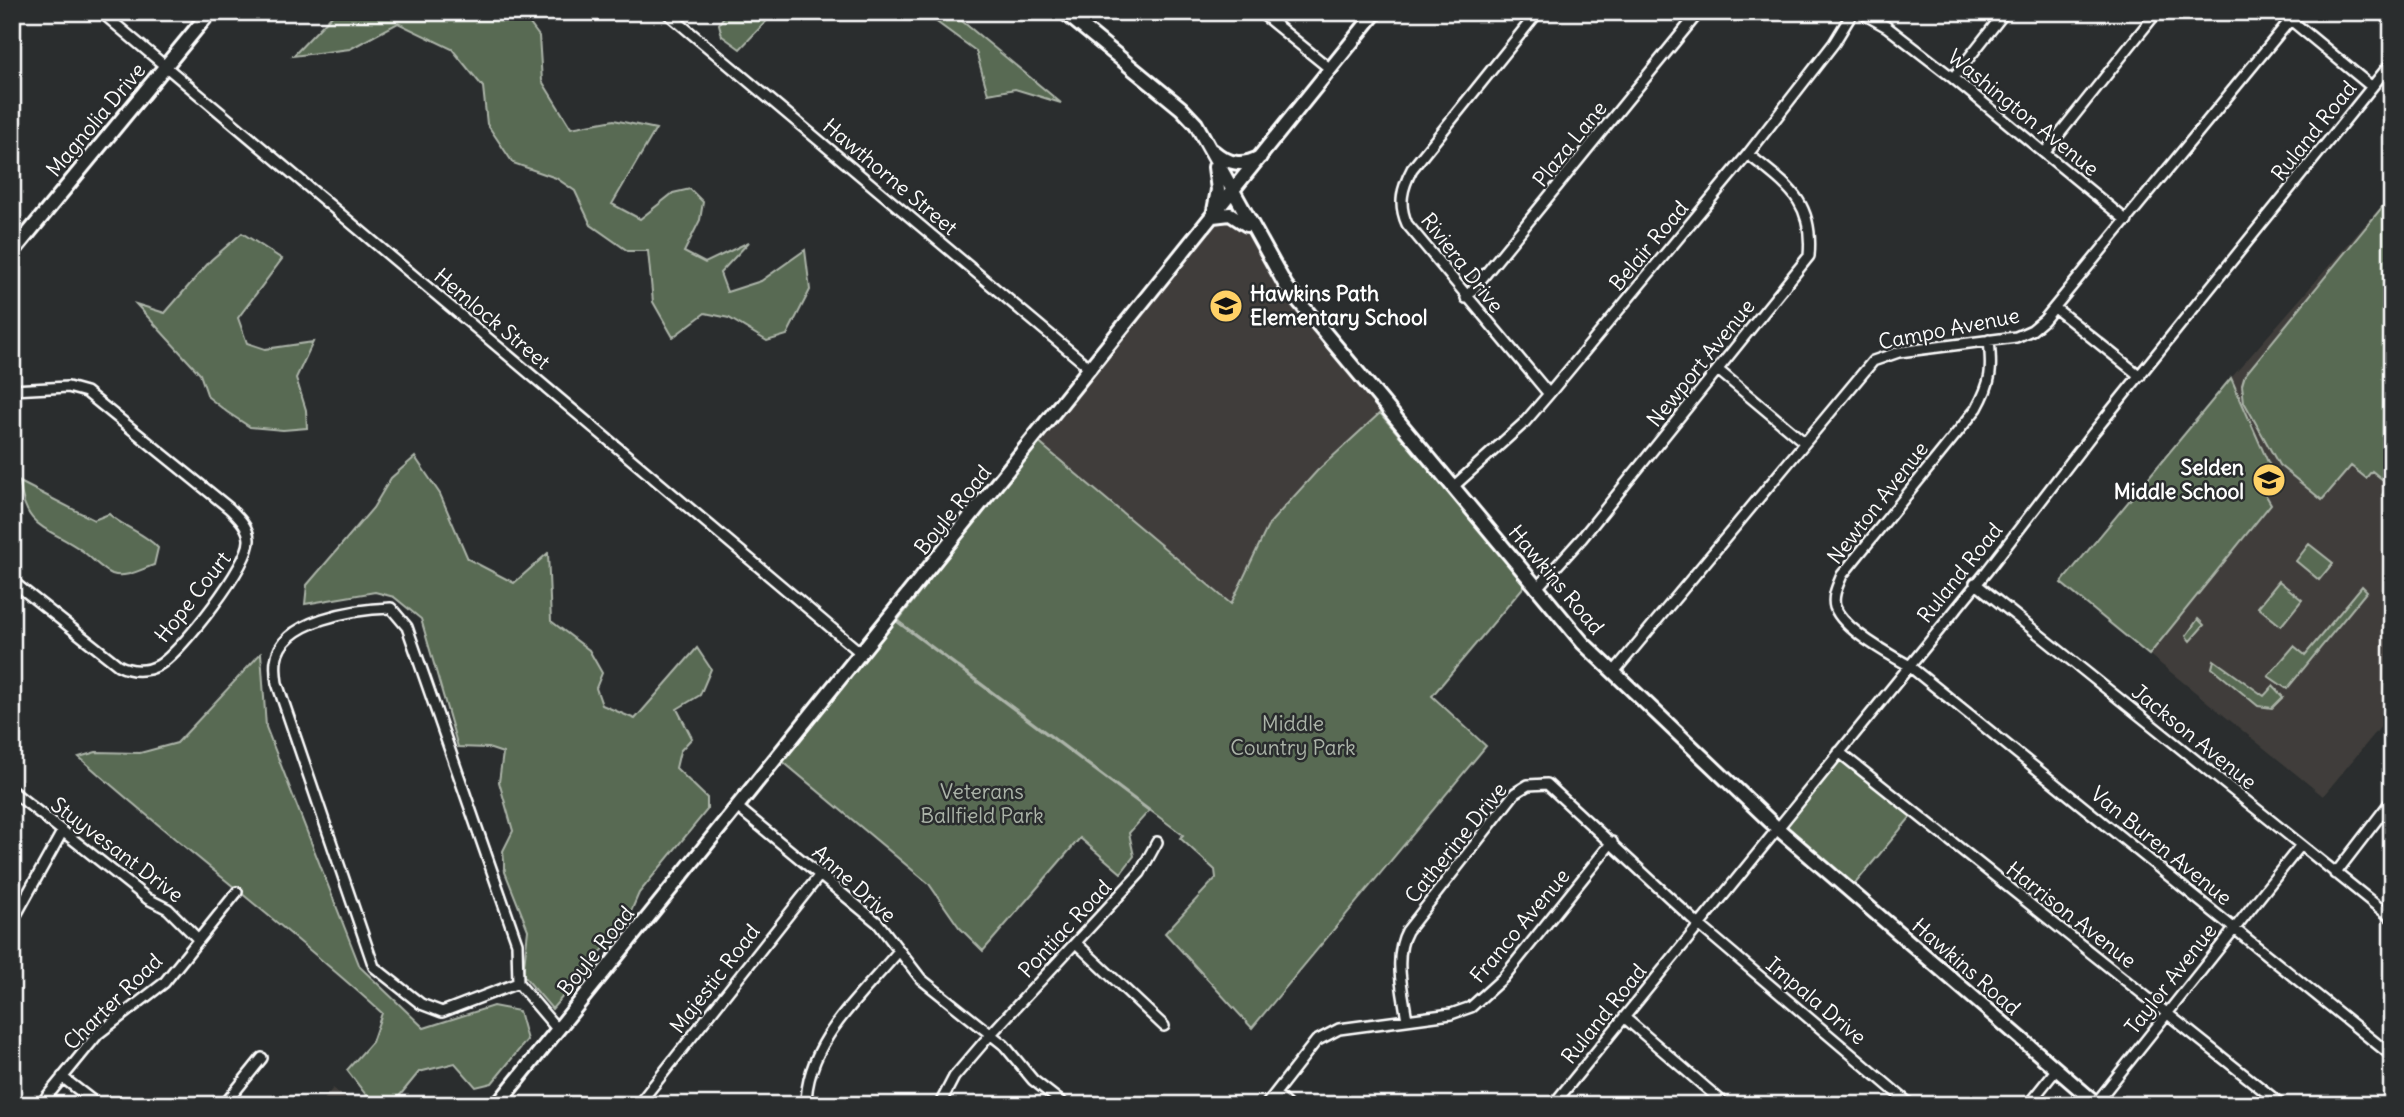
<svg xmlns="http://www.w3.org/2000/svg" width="2404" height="1117" viewBox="0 0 2404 1117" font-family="Delius,sans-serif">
<rect width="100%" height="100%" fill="#2a2d2e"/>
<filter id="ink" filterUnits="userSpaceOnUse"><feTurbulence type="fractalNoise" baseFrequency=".0143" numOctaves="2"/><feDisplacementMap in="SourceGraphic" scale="14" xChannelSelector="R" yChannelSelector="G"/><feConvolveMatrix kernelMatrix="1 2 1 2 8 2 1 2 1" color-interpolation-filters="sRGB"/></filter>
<g filter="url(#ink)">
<!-- built -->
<path fill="#3f3d3a" d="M 2392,194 L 2392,713 L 2323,796 L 2061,583 L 2231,378 Z
M 1230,201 L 1383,411 L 1317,471 L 1269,524 L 1231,604 L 1037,441 Z
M 333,1088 L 353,1105 L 320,1105 Z"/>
<!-- green -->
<path fill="#586a53" stroke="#acb4a9" stroke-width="2" d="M 335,12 L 521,12 L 539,36 L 542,81 L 571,128 L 614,120 L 656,129 L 612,204 L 640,219 L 673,193 L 690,189 L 703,202 L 700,220 L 684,252 L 705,263 L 749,242 L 720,273 L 727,292 L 761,281 L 805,250 L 810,290 L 787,335 L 767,341 L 729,318 L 705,313 L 673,337 L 653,302 L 648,251 L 628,251 L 591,225 L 575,191 L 556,178 L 513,163 L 487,124 L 483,87 L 452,49 L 398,23 L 350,49 L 293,56 Z
M 727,12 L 775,12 L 740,49 L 722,36 L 719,24 Z
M 923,12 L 951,12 L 1061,103 L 1015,89 L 988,94 L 976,51 Z
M 2392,195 L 2392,503 L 2382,495 L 2389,485 L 2372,471 L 2366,478 L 2351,466 L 2322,500 L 2279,465 L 2244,402 L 2242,385 L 2245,375 Z
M 242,233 L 282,259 L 238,318 L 247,343 L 265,349 L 313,342 L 296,378 L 306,410 L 307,428 L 283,430 L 250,427 L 227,412 L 208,397 L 200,374 L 136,304 L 165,313 L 211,260 Z
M 2231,378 L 2275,478 L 2264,492 L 2271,504 L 2149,655 L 2061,583 Z
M 1380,413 L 1526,584 L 1432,696 L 1486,746 L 1252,1028 L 1165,933 L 1216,878 L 1215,870 L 1180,838 L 1183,835 L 898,621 L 1037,441 L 1231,604 L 1269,524 L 1317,471 Z
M 415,457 L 440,494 L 468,559 L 514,583 L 548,553 L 551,621 L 589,650 L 602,673 L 596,688 L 602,705 L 635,719 L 697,648 L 711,669 L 700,695 L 677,709 L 692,738 L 680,751 L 676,768 L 707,798 L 707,810 L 639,893 L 626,923 L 552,1009 L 523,975 L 528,930 L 505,872 L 503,851 L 513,831 L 499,782 L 503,753 L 488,748 L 458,747 L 421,619 L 394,597 L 375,592 L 305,604 L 307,585 L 373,508 L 391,478 Z
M 20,482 L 94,520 L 109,514 C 124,528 145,533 158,548 L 154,565 C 142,569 125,579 112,574 C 101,569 91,557 81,550 C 48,527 24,529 20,482 Z
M 2309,544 L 2333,563 L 2319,580 L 2296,561 Z
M 2279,581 L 2302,600 L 2281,626 L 2258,607 Z
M 2362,586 L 2367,591 L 2287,689 L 2268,676 L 2294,646 L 2305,655 Z
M 893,619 L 1149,811 L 1129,833 L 1134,856 L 1121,873 L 1080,838 L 983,951 L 959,927 L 929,884 L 781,760 Z
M 2198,619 L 2204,625 L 2190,641 L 2186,636 Z
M 261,653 L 266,727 L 360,967 L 424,1028 L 493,1006 L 519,1011 L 527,1040 L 492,1083 L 476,1087 L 455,1063 L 419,1072 L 392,1105 L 366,1095 L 347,1070 L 372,1042 L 382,1013 C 284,924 178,845 79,757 L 96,752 L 140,753 L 177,743 Z
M 2214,660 L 2264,696 L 2273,686 L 2283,697 L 2272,708 L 2258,706 L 2212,668 Z
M 1839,752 L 1914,813 L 1849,891 L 1776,828 Z"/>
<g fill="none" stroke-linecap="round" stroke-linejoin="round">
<defs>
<path id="street" d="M 101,12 L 861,653
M 666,12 L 1091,369
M 1260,12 L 1329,68
M 1524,12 L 1532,19
M 1538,12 L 1412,169 C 1402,188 1398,204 1407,224 L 1549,394
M 1860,12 L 1887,27 L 1953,78 L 2127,221
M 2281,12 L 2372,87
M 1953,78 L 2005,12
M 2045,152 L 2157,12
M 1466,298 L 1699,12
M 2055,308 L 2140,376
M 1989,340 C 1992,370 1992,381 1977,408 L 1842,575 C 1838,585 1832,596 1835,607 C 1843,629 1888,654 1908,665 L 2392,1056
M 1718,370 L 1804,442
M 12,390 L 68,387 L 86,392 L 229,508 C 238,517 248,526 249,539 C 251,563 181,652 159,665 C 147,672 131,672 118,665 L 12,581
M 1454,486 L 1524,423 L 1549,394 L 1748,154 L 1834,43 L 1853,12
M 1975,583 L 2392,918
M 1536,589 L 1582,538 L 1809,256 C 1814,200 1787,186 1748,154
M 1613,673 L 1873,361 L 1899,352 L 2016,337 L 2032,330 L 2044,320 L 2291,19
M 1839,752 L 2282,1105
M 12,791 L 148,899 L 168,909 L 198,939
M 737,807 L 878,923 L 921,979 L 1004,1045 L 1033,1080 L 1065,1105
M 2335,874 L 2392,800
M 12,922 L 62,832
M 1077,944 L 1164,1026
M 518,983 L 442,1012 L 421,1004 L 374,967 L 277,683 C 276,676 275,668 276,661 C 281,619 357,609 391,608 L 407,627 L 517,943 L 518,983 L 558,1030
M 1625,1018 L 1726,1105
M 1407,1020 C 1403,992 1393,956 1407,931 L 1515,793 L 1528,785 L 1547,784 L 1698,924 L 1911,1105
M 62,1077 L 98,1105
M 1275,1094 L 1287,1105
M 942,1100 L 954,1077 L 990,1035 L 1140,873 L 1157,842
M 2096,1103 L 2301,845
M 40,1105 L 98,1034 L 164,983 L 237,892
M 224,1105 L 262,1058
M 638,1105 L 819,876
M 806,1105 C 806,1042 861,996 898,952
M 1266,1105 L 1316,1041 L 1339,1029 L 1451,1014 L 1471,1007 L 1503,978 L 1612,842
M 1553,1105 L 1987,571 L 2093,433 L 2392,62
M 2028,1105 L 2056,1070"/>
<path id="secondary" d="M 1064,12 L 1181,108 L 1196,124 L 1286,286 L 1583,643 L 1776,827 L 2098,1105
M 1213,151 C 1228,164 1242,167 1260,157
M 1215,167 L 1218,190 L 1213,216 L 1230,214 L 1247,225
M 12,253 L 210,12
M 497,1105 L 1376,12"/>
</defs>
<!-- street casing -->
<use href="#street" stroke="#fff" stroke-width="14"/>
<!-- secondary casing -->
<use href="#secondary" stroke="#fff" stroke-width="18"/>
<!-- street -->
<use href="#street" stroke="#2a2d2e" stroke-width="9"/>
<!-- secondary -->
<use href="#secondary" stroke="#2a2d2e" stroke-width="12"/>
</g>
</g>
<!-- icons -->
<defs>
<symbol id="school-disc" viewBox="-11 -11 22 22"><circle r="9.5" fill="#ffd166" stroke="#2a2d2e"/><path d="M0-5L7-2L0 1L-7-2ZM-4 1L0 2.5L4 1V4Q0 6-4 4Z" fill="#111"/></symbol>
</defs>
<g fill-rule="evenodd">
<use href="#school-disc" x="1207" y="287" width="38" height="38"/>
<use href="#school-disc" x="2250" y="461" width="38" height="38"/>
</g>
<g text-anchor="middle" stroke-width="5" stroke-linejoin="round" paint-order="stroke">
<!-- street labels -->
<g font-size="21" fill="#fff" stroke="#2a2d2e">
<text transform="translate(2023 113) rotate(39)" y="7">Washington Avenue</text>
<text transform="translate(96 120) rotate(-50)" y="7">Magnolia Drive</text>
<text transform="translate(2314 131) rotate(-51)" y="7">Ruland Road</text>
<text transform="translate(1570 144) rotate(-51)" y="7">Plaza Lane</text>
<text transform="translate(890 177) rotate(40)" y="7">Hawthorne Street</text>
<text transform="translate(1649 246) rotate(-50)" y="7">Belair Road</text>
<text transform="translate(1462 263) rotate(52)" y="7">Riviera Drive</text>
<text transform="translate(492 319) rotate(40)" y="7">Hemlock Street</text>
<text transform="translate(1949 329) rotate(-11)" y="7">Campo Avenue</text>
<text transform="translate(1701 363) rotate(-51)" y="7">Newport Avenue</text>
<text transform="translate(1878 503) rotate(-52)" y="7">Newton Avenue</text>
<text transform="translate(953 510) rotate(-51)" y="7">Boyle Road</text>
<text transform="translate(1960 573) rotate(-51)" y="7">Ruland Road</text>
<text transform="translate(1556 580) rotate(50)" y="7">Hawkins Road</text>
<text transform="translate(193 597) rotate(-52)" y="7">Hope Court</text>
<text transform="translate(2194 737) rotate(39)" y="7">Jackson Avenue</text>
<text transform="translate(1456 843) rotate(-51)" y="7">Catherine Drive</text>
<text transform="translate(2161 846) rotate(39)" y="7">Van Buren Avenue</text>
<text transform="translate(117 850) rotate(37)" y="7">Stuyvesant Drive</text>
<text transform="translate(854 884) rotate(42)" y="7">Anne Drive</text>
<text transform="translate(2071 915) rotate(38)" y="7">Harrison Avenue</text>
<text transform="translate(1520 926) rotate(-50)" y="7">Franco Avenue</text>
<text transform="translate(1065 929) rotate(-47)" y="7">Pontiac Road</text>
<text transform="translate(596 951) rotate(-51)" y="7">Boyle Road</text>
<text transform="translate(1966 967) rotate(41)" y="7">Hawkins Road</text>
<text transform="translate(715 979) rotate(-52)" y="7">Majestic Road</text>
<text transform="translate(2171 979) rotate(-52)" y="7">Taylor Avenue</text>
<text transform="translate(1816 1001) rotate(40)" y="7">Impala Drive</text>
<text transform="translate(113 1002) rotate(-44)" y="7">Charter Road</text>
<text transform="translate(1604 1014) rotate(-51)" y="7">Ruland Road</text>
</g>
<!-- poi labels -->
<g font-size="21" font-weight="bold" fill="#fff" stroke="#2a2d2e" text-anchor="start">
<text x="1250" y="301">Hawkins Path<tspan x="1250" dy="24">Elementary School</tspan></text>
<text x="2244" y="475" text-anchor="end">Selden<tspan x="2244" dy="24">Middle School</tspan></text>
</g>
<!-- park labels -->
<g font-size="21" fill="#acb4a9" stroke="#2a2d2e">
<text x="1293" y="731">Middle<tspan x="1293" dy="24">Country Park</tspan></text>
<text x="982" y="799">Veterans<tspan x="982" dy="24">Ballfield Park</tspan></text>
</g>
</g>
<!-- margin -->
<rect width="2404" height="1117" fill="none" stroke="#2a2d2e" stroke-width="42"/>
<rect x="21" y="21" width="2362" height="1075" fill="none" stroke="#fff" stroke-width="2.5" filter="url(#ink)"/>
</svg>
